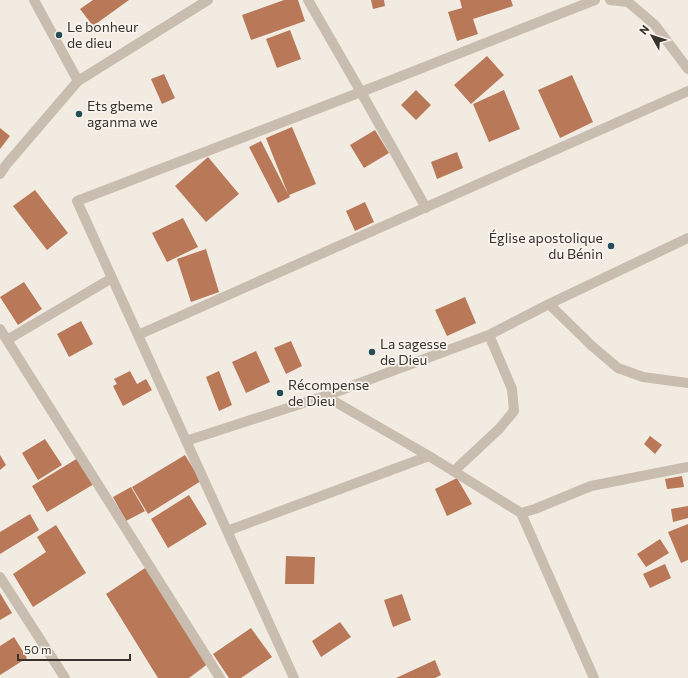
<svg xmlns="http://www.w3.org/2000/svg" width="688" height="678" viewBox="0 0 688 678" font-family="Commissioner,sans-serif">
<rect width="100%" height="100%" fill="#f1ebe2"/>
<!-- building -->
<path fill="#b97858" d="M 93,0 L 129,0 L 93,26 L 80,9 Z
M 284,0 L 298,0 L 305,21 L 251,40 L 242,15 Z
M 371,0 L 384,0 L 385,6 L 373,9 Z
M 460,0 L 511,0 L 513,6 L 473,19 L 478,34 L 457,41 L 448,12 L 462,8 Z
M 290,30 L 301,59 L 277,68 L 266,39 Z
M 487,56 L 504,75 L 471,104 L 454,85 Z
M 164,74 L 175,98 L 162,104 L 151,79 Z
M 572,75 L 593,122 L 560,138 L 538,90 Z
M 416,90 L 431,105 L 416,120 L 401,105 Z
M 504,90 L 520,129 L 489,142 L 473,104 Z
M 292,127 L 316,184 L 289,195 L 290,197 L 278,203 L 249,147 L 261,141 L 288,194 L 266,138 Z
M 0,128 L 10,136 L 0,149 Z
M 375,130 L 389,153 L 364,168 L 350,145 Z
M 457,152 L 463,168 L 437,179 L 431,162 Z
M 208,157 L 239,194 L 206,222 L 175,186 Z
M 35,190 L 68,233 L 47,250 L 13,206 Z
M 365,202 L 374,222 L 355,231 L 346,211 Z
M 183,218 L 198,247 L 167,262 L 152,233 Z
M 206,249 L 219,292 L 191,302 L 177,259 Z
M 24,282 L 42,309 L 18,325 L 0,297 Z
M 465,297 L 476,323 L 447,336 L 435,310 Z
M 81,321 L 93,344 L 69,357 L 57,334 Z
M 291,341 L 302,366 L 286,374 L 274,348 Z
M 256,351 L 270,382 L 246,393 L 232,362 Z
M 130,371 L 137,384 L 146,379 L 152,390 L 123,406 L 113,386 L 117,384 L 114,379 Z
M 219,371 L 232,405 L 219,411 L 206,377 Z
M 650,436 L 662,445 L 655,454 L 644,444 Z
M 45,439 L 62,465 L 38,480 L 22,453 Z
M 0,455 L 6,465 L 0,470 Z
M 185,455 L 201,481 L 148,514 L 132,487 Z
M 78,458 L 94,484 L 47,512 L 32,486 Z
M 682,476 L 684,487 L 667,489 L 665,479 Z
M 457,478 L 472,504 L 447,516 L 435,489 Z
M 131,487 L 145,511 L 126,521 L 113,497 Z
M 189,495 L 207,524 L 168,548 L 151,519 Z
M 688,506 L 688,518 L 673,522 L 671,509 Z
M 30,514 L 39,530 L 0,554 L 0,532 Z
M 688,524 L 688,560 L 681,563 L 668,532 Z
M 56,525 L 86,573 L 33,607 L 13,574 L 46,552 L 37,537 Z
M 660,539 L 669,553 L 646,567 L 637,554 Z
M 286,556 L 315,557 L 314,584 L 285,584 Z
M 665,564 L 671,578 L 650,588 L 643,574 Z
M 148,566 L 209,663 L 189,678 L 158,678 L 106,594 Z
M 0,593 L 12,613 L 0,620 Z
M 402,594 L 411,620 L 393,627 L 384,600 Z
M 340,622 L 351,637 L 321,657 L 312,641 Z
M 251,628 L 272,657 L 241,678 L 229,678 L 213,654 Z
M 14,637 L 27,658 L 0,675 L 0,646 Z
M 435,660 L 441,675 L 435,678 L 396,678 Z"/>
<g fill="none" stroke-linecap="round" stroke-linejoin="round">
<!-- minor -->
<path stroke="#c8bdaf" stroke-width="10" d="M 34,0 L 78,81
M 308,0 L 361,92 L 426,208
M 610,0 L 628,2 L 655,25 L 688,69
M 0,174 L 6,165 L 78,81 L 208,0
M 549,304 L 592,346 L 618,368 L 643,377 L 688,383
M 0,329 L 220,678
M 138,335 L 688,91
M 7,340 L 112,278
M 325,396 L 429,456 L 521,513 L 594,678
M 186,441 L 325,396 L 489,335 L 549,304 L 688,238
M 454,471 L 499,429 L 514,411 L 512,389 L 489,335
M 521,513 L 535,509 L 591,486 L 688,467
M 227,531 L 429,456
M 0,577 L 65,678
M 294,678 L 77,201 L 361,92 L 595,0"/>
</g>
<!-- markers -->
<g fill="#264e55" stroke="#f9f5ee" stroke-width="1.5">
<circle cx="59" cy="35" r="4"/>
<circle cx="79" cy="114" r="4"/>
<circle cx="611" cy="246" r="4"/>
<circle cx="372" cy="352" r="4"/>
<circle cx="280" cy="393" r="4"/>
</g>
<g text-anchor="middle" stroke-width="3.5" stroke-linejoin="round" paint-order="stroke">
<!-- poi labels -->
<g font-size="14" fill="#38312c" stroke="#f9f5ee" text-anchor="start">
<text x="67" y="32">Le bonheur<tspan x="67" dy="16">de dieu</tspan></text>
<text x="87" y="111">Ets gbeme<tspan x="87" dy="16">aganma we</tspan></text>
<text x="603" y="243" text-anchor="end">Église apostolique<tspan x="603" dy="16">du Bénin</tspan></text>
<text x="380" y="349">La sagesse<tspan x="380" dy="16">de Dieu</tspan></text>
<text x="288" y="390">Récompense<tspan x="288" dy="16">de Dieu</tspan></text>
</g>
</g>
<!-- north arrow -->
<g transform="translate(652 36) rotate(309)" stroke="#f9f5ee" stroke-width="3" paint-order="stroke">
<path d="M0-3L7 15L0 10L-7 15Z" fill="#38312c"/>
<text y="-6" font-size="11" font-weight="bold" text-anchor="middle" fill="#38312c">N</text>
</g>
<!-- scale -->
<path d="M18 654v6h112v-6" fill="none" stroke="#38312c" stroke-width="2"/>
<text x="24" y="654" font-size="12" fill="#38312c" stroke="#f9f5ee" stroke-width="3" paint-order="stroke">50 m</text>
</svg>
